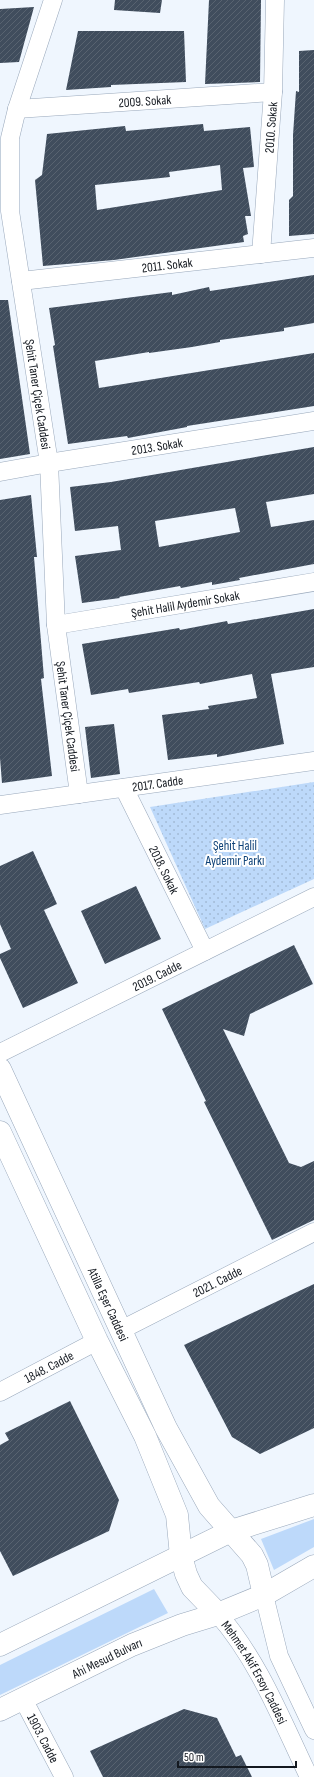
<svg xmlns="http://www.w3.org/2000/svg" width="314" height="1777" viewBox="0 0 314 1777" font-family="'Sofia Sans Condensed',sans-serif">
<defs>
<pattern id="park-dots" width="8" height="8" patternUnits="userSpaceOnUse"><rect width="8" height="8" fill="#bdd9fa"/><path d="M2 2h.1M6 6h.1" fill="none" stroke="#a2bad6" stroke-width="1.8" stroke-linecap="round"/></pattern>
<pattern id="building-hatch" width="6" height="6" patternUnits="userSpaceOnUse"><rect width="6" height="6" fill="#404d5d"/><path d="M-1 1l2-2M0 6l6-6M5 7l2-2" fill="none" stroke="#586370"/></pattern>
</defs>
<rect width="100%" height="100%" fill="#eff6fe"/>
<!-- grass -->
<path fill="#bdd9fa" d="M 314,1519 L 314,1547 L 274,1570 L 261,1539 Z
M 154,1589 L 168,1613 L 0,1695 L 0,1665 Z"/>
<!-- park -->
<path fill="url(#park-dots)" d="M 314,782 L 314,879 L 205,929 L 150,807 Z"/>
<!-- building -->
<path fill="url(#building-hatch)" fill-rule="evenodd" d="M 115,0 L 162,0 L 160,13 L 114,10 Z
M 209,0 L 261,0 L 260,82 L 205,84 Z
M 34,7 L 19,62 L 0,63 L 0,9 Z
M 78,31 L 184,31 L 186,82 L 111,85 L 111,87 L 66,90 Z
M 314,50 L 314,234 L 289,236 L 289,200 L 293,196 L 293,135 L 296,91 L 299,92 L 299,51 Z
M 203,124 L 204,131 L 250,127 L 254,167 L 243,168 L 251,216 L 245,216 L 248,234 L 243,236 L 244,242 L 114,260 L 43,266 L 35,180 L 42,175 L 47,134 L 125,126 L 126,131 ZM 220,165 L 222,190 L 97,210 L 95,185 L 170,177 L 169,172 Z
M 314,275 L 314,323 L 284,328 L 284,331 L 220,340 L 220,342 L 192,347 L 149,353 L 149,352 L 95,361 L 99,388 L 314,353 L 314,406 L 187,426 L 187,427 L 128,438 L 127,436 L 68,444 L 53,346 L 55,345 L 49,308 L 172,292 L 172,295 L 209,287 L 210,291 Z
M 0,300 L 8,300 L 30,454 L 0,459 Z
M 314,447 L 314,494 L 266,502 L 271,527 L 314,520 L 314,564 L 239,578 L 240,580 L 212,585 L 212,582 L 181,588 L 180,586 L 119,597 L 120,598 L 82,603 L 75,556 L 121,550 L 118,526 L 75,531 L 70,487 L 111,482 ZM 235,508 L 240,532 L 159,547 L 155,521 Z
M 31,495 L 37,557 L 34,557 L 44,678 L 41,679 L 52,776 L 2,783 L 0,758 L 0,500 Z
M 314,609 L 314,667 L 271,674 L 284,744 L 217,757 L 217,754 L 168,760 L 162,715 L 209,709 L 208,706 L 257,698 L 252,674 L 200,684 L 199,682 L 129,693 L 128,689 L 91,695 L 82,644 L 143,634 L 179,628 L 180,630 L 227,621 L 228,624 Z
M 114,724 L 120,774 L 91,778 L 85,727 Z
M 33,851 L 57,904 L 44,910 L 78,983 L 23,1008 L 0,958 L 0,954 L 11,949 L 0,924 L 0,866 Z
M 136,886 L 161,939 L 105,964 L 81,911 Z
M 294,945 L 313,984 L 250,1014 L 244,1036 L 223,1029 L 289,1163 L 301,1167 L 314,1161 L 314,1220 L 272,1240 L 204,1102 L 206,1101 L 162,1009 Z
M 314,1284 L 314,1428 L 260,1454 L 232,1437 L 184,1345 Z
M 70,1401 L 119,1500 L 109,1531 L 13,1576 L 0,1551 L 0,1445 L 9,1440 L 5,1433 Z
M 184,1709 L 217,1718 L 236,1757 L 241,1755 L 252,1777 L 103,1777 L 90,1751 Z"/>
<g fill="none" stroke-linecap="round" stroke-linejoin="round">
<defs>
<g id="minor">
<path id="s1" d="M 53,0 L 17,109 L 10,138 L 10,211 L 49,463 L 56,625 L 79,794"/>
<path id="s2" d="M 17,109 L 273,92"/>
<path id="s3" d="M 261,254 L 273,92 L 275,0"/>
<path id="s4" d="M 21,281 L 314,248"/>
<path id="s5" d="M 0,472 L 49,463 L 314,421"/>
<path id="s6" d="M 56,625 L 314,582"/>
<path id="s7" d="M 124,788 L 205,951"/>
<path id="s8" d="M 0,805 L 314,761"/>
<path id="s9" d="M 0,1053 L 314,897"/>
<path id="s10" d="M 121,1330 L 314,1232"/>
<path id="s11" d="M 0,1392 L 97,1341"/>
<path d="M 264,1595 L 279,1656 L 314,1730"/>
<path id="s12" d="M 218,1614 C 259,1661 282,1721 309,1777"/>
<path id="s13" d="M 23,1699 L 64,1777"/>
</g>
<g id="major">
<path id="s14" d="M 0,1069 L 166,1428 L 209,1506 L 252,1555 L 257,1565 L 264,1595"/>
<path d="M 0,1132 L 97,1341 L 145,1436 L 177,1515 L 181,1556 L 186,1574 L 192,1587 L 218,1614"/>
<path d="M 0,1645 L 231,1531 L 314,1505"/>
<path id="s15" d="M 0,1710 L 132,1645 L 182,1625 L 218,1614 L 264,1595 L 314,1566"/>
</g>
</defs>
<!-- minor casing -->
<use href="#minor" stroke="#99a8bb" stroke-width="19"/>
<!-- major casing -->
<use href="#major" stroke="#99a8bb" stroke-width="23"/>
<!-- minor -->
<use href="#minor" stroke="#fff" stroke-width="18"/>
<!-- major -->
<use href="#major" stroke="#fff" stroke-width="22"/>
</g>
<g text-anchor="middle" stroke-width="4" stroke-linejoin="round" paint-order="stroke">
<!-- street labels -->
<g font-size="13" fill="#141920" stroke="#fff">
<text dy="5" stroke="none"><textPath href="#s2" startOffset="128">2009. Sokak</textPath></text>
<text dy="5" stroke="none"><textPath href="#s3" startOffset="127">2010. Sokak</textPath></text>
<text dy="5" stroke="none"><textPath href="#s4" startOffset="147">2011. Sokak</textPath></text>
<text dy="5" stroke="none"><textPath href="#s1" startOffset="403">Şehit Taner Çiçek Caddesi</textPath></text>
<text dy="5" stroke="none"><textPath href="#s5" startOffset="159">2013. Sokak</textPath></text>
<text dy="5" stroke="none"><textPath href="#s6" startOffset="131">Şehit Halil Aydemir Sokak</textPath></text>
<text dy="5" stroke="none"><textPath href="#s1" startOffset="727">Şehit Taner Çiçek Caddesi</textPath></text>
<text dy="5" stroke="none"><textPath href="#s8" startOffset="159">2017. Cadde</textPath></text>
<text dy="5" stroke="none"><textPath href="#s7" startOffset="91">2018. Sokak</textPath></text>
<text dy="5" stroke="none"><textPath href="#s9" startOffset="175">2019. Cadde</textPath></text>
<text dy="5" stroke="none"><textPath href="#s10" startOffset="108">2021. Cadde</textPath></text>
<text dy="5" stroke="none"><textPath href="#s14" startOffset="259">Atilla Eşer Caddesi</textPath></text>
<text dy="5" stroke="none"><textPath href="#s11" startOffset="55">1848. Cadde</textPath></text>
<text dy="5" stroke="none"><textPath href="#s15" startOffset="119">Ahi Mesud Bulvarı</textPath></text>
<text dy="5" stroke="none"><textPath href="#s12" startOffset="69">Mehmet Akif Ersoy Caddesi</textPath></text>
<text dy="5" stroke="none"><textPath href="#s13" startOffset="44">1903. Cadde</textPath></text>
</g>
<!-- park labels -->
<g font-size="13" fill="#0d4177" stroke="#fff">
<text x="235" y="850">Şehit Halil<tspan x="235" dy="15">Aydemir Parkı</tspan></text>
</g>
</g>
<!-- scale -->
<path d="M178 1761v6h118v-6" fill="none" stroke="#141920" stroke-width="2"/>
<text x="184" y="1761" font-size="12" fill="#141920" stroke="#ffffff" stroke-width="3" paint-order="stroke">50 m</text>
</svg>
